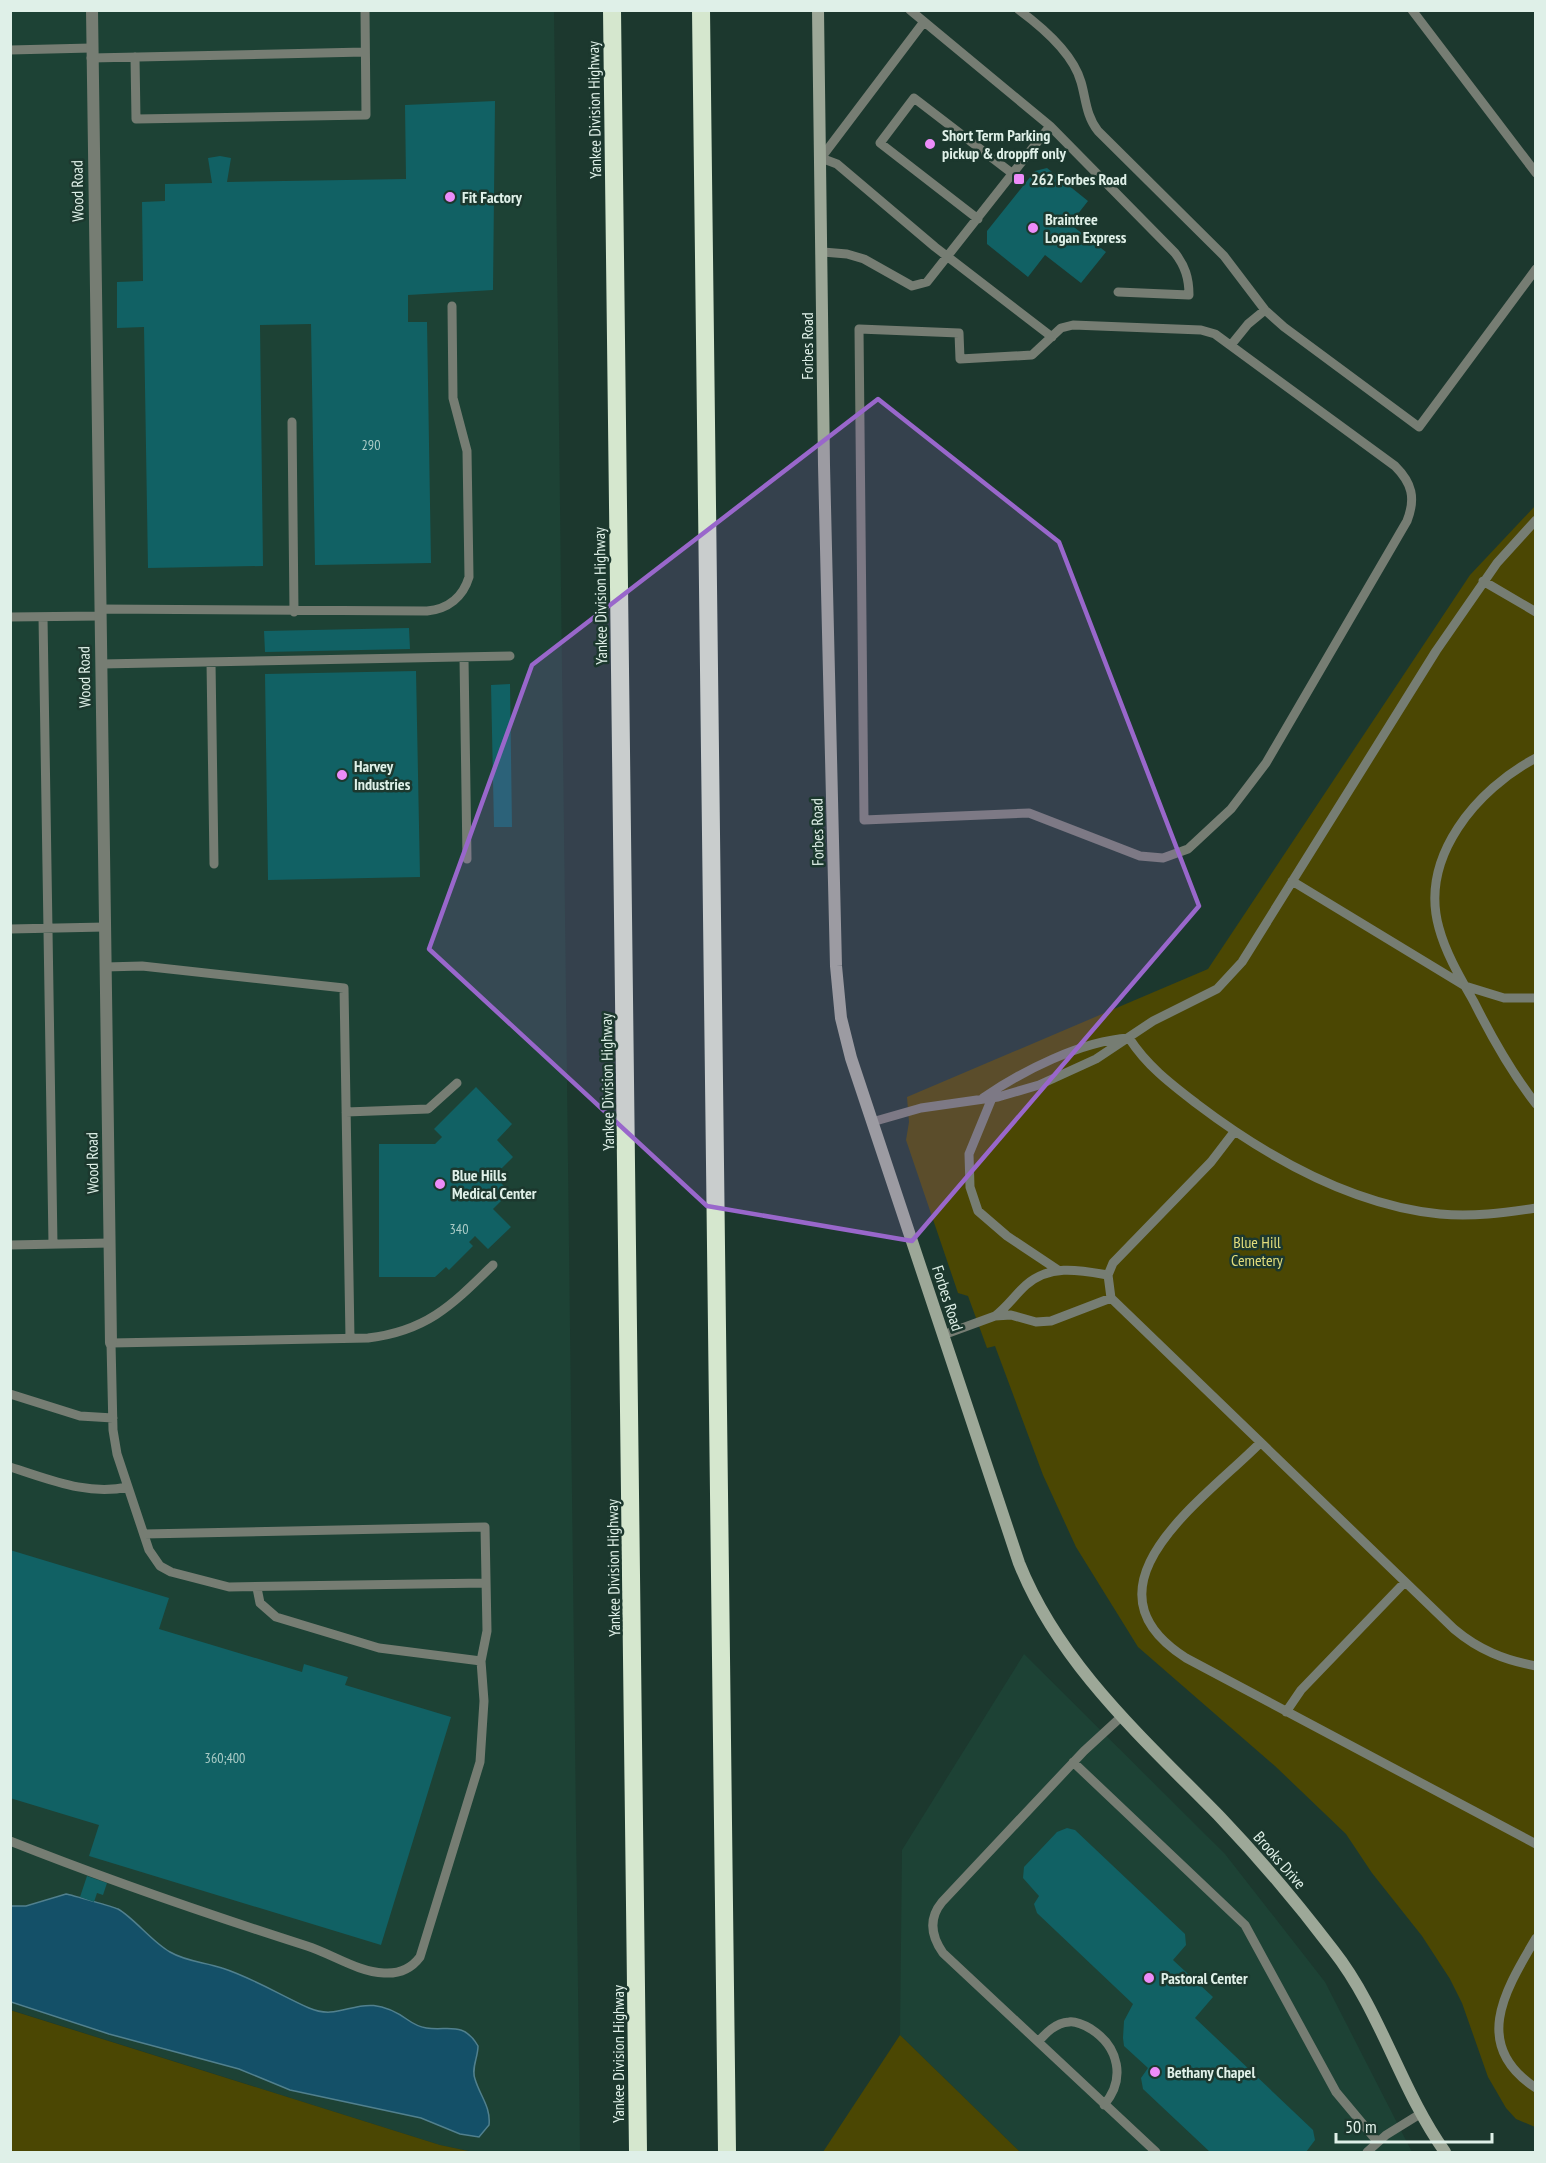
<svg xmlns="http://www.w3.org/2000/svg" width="1546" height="2163" viewBox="0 0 1546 2163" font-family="'PT Sans Narrow',sans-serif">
<rect width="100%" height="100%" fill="#1c382e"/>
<!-- built -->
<path fill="#1d4235" d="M 11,11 L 554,11 L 580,2152 L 473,2152 L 440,2145 L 11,2010 Z
M 1024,1654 L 1225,1854 L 1325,1982 L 1412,2152 L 1020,2152 L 900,2035 L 902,1850 Z"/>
<!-- green -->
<path fill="#4b4703" d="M 1535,506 L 1535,2127 L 1516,2119 L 1506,2108 L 1488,2077 L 1462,2003 L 1450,1979 L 1422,1936 L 1372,1873 L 1346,1834 L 1275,1766 L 1138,1647 L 1076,1547 L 1043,1475 L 995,1346 L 987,1348 L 968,1296 L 958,1293 L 906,1140 L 909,1122 L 907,1097 L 1208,969 L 1470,575 Z
M 10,2010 L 440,2145 L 473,2152 L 11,2152 Z
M 900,2035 L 1020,2152 L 823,2152 Z"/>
<!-- water -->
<path fill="#145068" stroke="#51808e" stroke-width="1.5" d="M 66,1894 C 72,1895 113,1907 118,1909 C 134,1918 152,1942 170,1952 C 187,1962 205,1962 222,1968 C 253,1978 280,1995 309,2008 C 346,2024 360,1986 408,2020 C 437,2041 459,2013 478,2046 C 478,2058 471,2068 475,2079 C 480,2096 491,2107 489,2125 L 479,2137 L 460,2134 L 421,2118 L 290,2090 L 239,2069 L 109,2034 L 11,2002 L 11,1906 L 26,1906 Z"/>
<!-- building -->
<path fill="#116164" d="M 495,101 L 493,290 L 408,295 L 408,322 L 427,322 L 431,563 L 315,565 L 311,324 L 260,325 L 263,566 L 148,568 L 144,327 L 117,328 L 117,282 L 143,281 L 142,202 L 165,201 L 165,184 L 212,183 L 208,158 L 220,156 L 231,158 L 227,182 L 406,179 L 405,105 Z
M 1047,168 L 1088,201 L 1070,224 L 1106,252 L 1081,283 L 1045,255 L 1028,277 L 987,244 L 987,231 L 1035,171 Z
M 409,628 L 410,649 L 265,652 L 264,631 Z
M 416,671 L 420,877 L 268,880 L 265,674 Z
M 510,684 L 512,827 L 494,827 L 491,685 Z
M 476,1087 L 512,1124 L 497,1140 L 513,1157 L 494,1176 L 510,1192 L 493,1209 L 511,1227 L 488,1249 L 475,1236 L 469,1242 L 473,1246 L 449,1270 L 446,1267 L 435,1277 L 379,1277 L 379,1144 L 435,1144 L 442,1137 L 434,1129 Z
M 10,1550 L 169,1598 L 159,1629 L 302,1672 L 304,1664 L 348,1677 L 345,1685 L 451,1717 L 381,1945 L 89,1856 L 99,1825 L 10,1798 Z
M 1067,1828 L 1075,1830 L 1185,1934 L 1186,1945 L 1173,1960 L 1213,1997 L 1195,2018 L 1313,2130 L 1315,2140 L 1306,2152 L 1210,2152 L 1143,2089 L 1141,2078 L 1148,2068 L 1124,2046 L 1123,2038 L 1124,2021 L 1133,2004 L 1037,1913 L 1034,1904 L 1039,1896 L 1023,1878 L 1024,1867 L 1057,1832 Z
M 87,1876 L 107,1883 L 103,1895 L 97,1893 L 94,1902 L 80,1897 Z"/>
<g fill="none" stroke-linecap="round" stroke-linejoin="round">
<!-- lane -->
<path stroke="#767d73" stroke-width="9" d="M 1019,10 C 1042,27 1073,53 1081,82 C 1086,99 1086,116 1098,131 L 1224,256 L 1265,310 L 1284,327 L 1419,427 L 1536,269
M 1412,10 L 1536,173
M 923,23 L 821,158 L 837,164 L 935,247 L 1052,337
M 10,50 L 91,48
M 135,57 L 136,119 L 366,115 L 365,10
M 91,58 L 365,52
M 1050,126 L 1175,253 C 1185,266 1189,278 1189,295 L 1118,292
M 978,219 L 880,143 L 914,98 L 1013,174
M 823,252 L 847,254 L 864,259 L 912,286 L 927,282 L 1050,126 L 910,10
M 1073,325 L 1201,330 L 1215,334 L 1395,466 C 1412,483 1416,498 1407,521 L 1266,763 L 1231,809 L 1188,849 L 1163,858 L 1140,856 L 1029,813 L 864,820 L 859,329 L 959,333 L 960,359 L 1032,355 L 1061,328 Z
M 1231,345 L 1248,324 L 1265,310
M 292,422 L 294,612
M 1483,581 L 1536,612
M 100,609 L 427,611 C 448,609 463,597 469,577 L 467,451 L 453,398 L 452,306
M 10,617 L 100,616
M 43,617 L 53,1244
M 464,658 L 467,859
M 211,662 L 214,864
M 101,664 L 510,656
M 1536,758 C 1477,789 1419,857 1439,928 C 1446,954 1461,979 1474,1002 C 1492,1038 1511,1072 1536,1104
M 1292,881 L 1465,986 L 1504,998 L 1536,998
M 10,929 L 105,927
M 105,967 L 142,966 L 344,988 L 350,1338
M 1129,1038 C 1147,1066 1171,1084 1197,1104 C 1267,1157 1351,1205 1440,1214 C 1472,1217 1504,1213 1536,1208
M 983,1098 C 1022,1071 1081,1041 1129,1038
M 992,1098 L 969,1154 L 970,1187 L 978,1211 L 1007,1236 L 1058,1270
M 346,1112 L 428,1109 L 457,1083
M 872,1122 L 921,1108 L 998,1097 L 1039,1085 L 1096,1059 L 1153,1021 L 1217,989 L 1242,962 L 1436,651 L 1497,563 L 1536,520
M 1234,1132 L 1211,1162 L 1113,1263 L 1108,1275 L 1111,1298 L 1454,1629 C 1479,1650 1504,1660 1536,1666
M 10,1245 L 110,1243
M 995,1316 C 1007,1307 1015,1295 1026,1285 C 1050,1264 1079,1270 1108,1275
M 943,1335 L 995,1316 L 1011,1315 L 1036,1322 L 1051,1321 L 1111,1298
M 10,1394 L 80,1416 L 113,1418
M 1260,1443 C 1206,1498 1073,1586 1186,1658 L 1536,1844
M 10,1467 C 49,1479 87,1496 128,1487
M 486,1583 L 229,1587 L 171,1572 L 160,1566 L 149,1550 L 117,1454 L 113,1430 L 111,1343 L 368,1338 C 427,1331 452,1305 493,1265
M 257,1588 L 260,1603 L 276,1617 L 379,1648 L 481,1661
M 1286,1712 L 1301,1690 L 1405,1582
M 1121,1717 L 1084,1751 L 942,1902 C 928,1919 931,1936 943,1953 L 1156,2152
M 1073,1762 L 1245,1925 L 1336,2092 L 1377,2141
M 10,1841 C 108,1880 207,1914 307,1946 C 332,1954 358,1972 384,1973 C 399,1974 411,1969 420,1957 L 480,1762 L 484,1701 L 481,1661 L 487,1631 L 485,1527 L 144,1534
M 1536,1938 C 1506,1989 1470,2045 1536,2088
M 1038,2042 C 1046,2033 1055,2023 1069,2022 C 1076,2021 1084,2025 1091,2029 C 1119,2047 1126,2079 1104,2105
M 1367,2152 L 1386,2135 L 1420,2114"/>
<!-- street -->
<path stroke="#767d73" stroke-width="12" d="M 92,10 L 111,1343"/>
<!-- secondary -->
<path stroke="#9da898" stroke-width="12" d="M 818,10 L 824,465 L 836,966 L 841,1018 L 851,1058 L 1019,1563 C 1060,1666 1146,1741 1221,1818 C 1261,1860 1298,1904 1333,1950 C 1381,2011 1400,2089 1445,2152"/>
<!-- highway -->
<path stroke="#d5e7ce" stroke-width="18" d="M 612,10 L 638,2152
M 701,10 L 727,2152"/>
</g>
<!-- marked area -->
<path fill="#9967cb" fill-opacity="0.2" stroke="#9967cb" stroke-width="4.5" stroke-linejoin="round" d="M 878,399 L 1059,542 L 1199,906 L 912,1241 L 707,1206 L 429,949 L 532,665 Z"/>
<!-- markers -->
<g fill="#ed8cf9" stroke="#1c382e" stroke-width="2">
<circle cx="930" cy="144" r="6"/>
<rect x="1013" y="173" width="12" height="12" rx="3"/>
<circle cx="450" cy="197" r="6"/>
<circle cx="1033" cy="228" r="6"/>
<circle cx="342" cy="775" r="6"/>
<circle cx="440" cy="1184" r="6"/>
<circle cx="1149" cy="1978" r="6"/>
<circle cx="1155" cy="2072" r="6"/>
</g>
<g text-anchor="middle" stroke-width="5" stroke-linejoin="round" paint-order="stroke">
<!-- number labels -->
<g font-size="14" fill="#acccc7">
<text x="371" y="450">290</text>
<text x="459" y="1234">340</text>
<text x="225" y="1763">360;400</text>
</g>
<!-- street labels -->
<g font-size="16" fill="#dff0e8" stroke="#1c382e">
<text transform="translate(594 110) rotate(-91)" y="6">Yankee Division Highway</text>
<text transform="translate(77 191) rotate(-91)" y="6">Wood Road</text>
<text transform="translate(807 346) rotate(-90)" y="6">Forbes Road</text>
<text transform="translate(600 596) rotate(-91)" y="6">Yankee Division Highway</text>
<text transform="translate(84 677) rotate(-91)" y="6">Wood Road</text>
<text transform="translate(817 832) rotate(-91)" y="6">Forbes Road</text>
<text transform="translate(607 1082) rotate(-91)" y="6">Yankee Division Highway</text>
<text transform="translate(92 1163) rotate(-91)" y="6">Wood Road</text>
<text transform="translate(948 1298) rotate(72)" y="6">Forbes Road</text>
<text transform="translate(613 1568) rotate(-91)" y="6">Yankee Division Highway</text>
<text transform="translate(1280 1860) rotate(49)" y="6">Brooks Drive</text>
<text transform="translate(618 2054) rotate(-90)" y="6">Yankee Division Highway</text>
</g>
<!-- poi labels -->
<g font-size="16" font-weight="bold" fill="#dff0e8" stroke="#1c382e" text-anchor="start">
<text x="942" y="141">Short Term Parking<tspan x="942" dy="18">pickup &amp; droppff only</tspan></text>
<text x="1031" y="185">262 Forbes Road</text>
<text x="462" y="203">Fit Factory</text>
<text x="1045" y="225">Braintree<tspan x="1045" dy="18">Logan Express</tspan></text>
<text x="354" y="772">Harvey<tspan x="354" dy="18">Industries</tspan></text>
<text x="452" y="1181">Blue Hills<tspan x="452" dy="18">Medical Center</tspan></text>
<text x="1161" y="1984">Pastoral Center</text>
<text x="1167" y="2078">Bethany Chapel</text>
</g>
<!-- park labels -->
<g font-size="16" fill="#e2dd7c" stroke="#1c382e">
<text x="1257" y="1248">Blue Hill<tspan x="1257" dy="18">Cemetery</tspan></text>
</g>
</g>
<!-- border -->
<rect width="1546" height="2163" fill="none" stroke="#dff0e8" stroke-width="24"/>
<!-- scale -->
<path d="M1336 2133v9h156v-9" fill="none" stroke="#dff0e8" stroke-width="3"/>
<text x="1345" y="2133" font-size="18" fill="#dff0e8" stroke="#1c382e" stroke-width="4.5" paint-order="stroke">50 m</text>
</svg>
